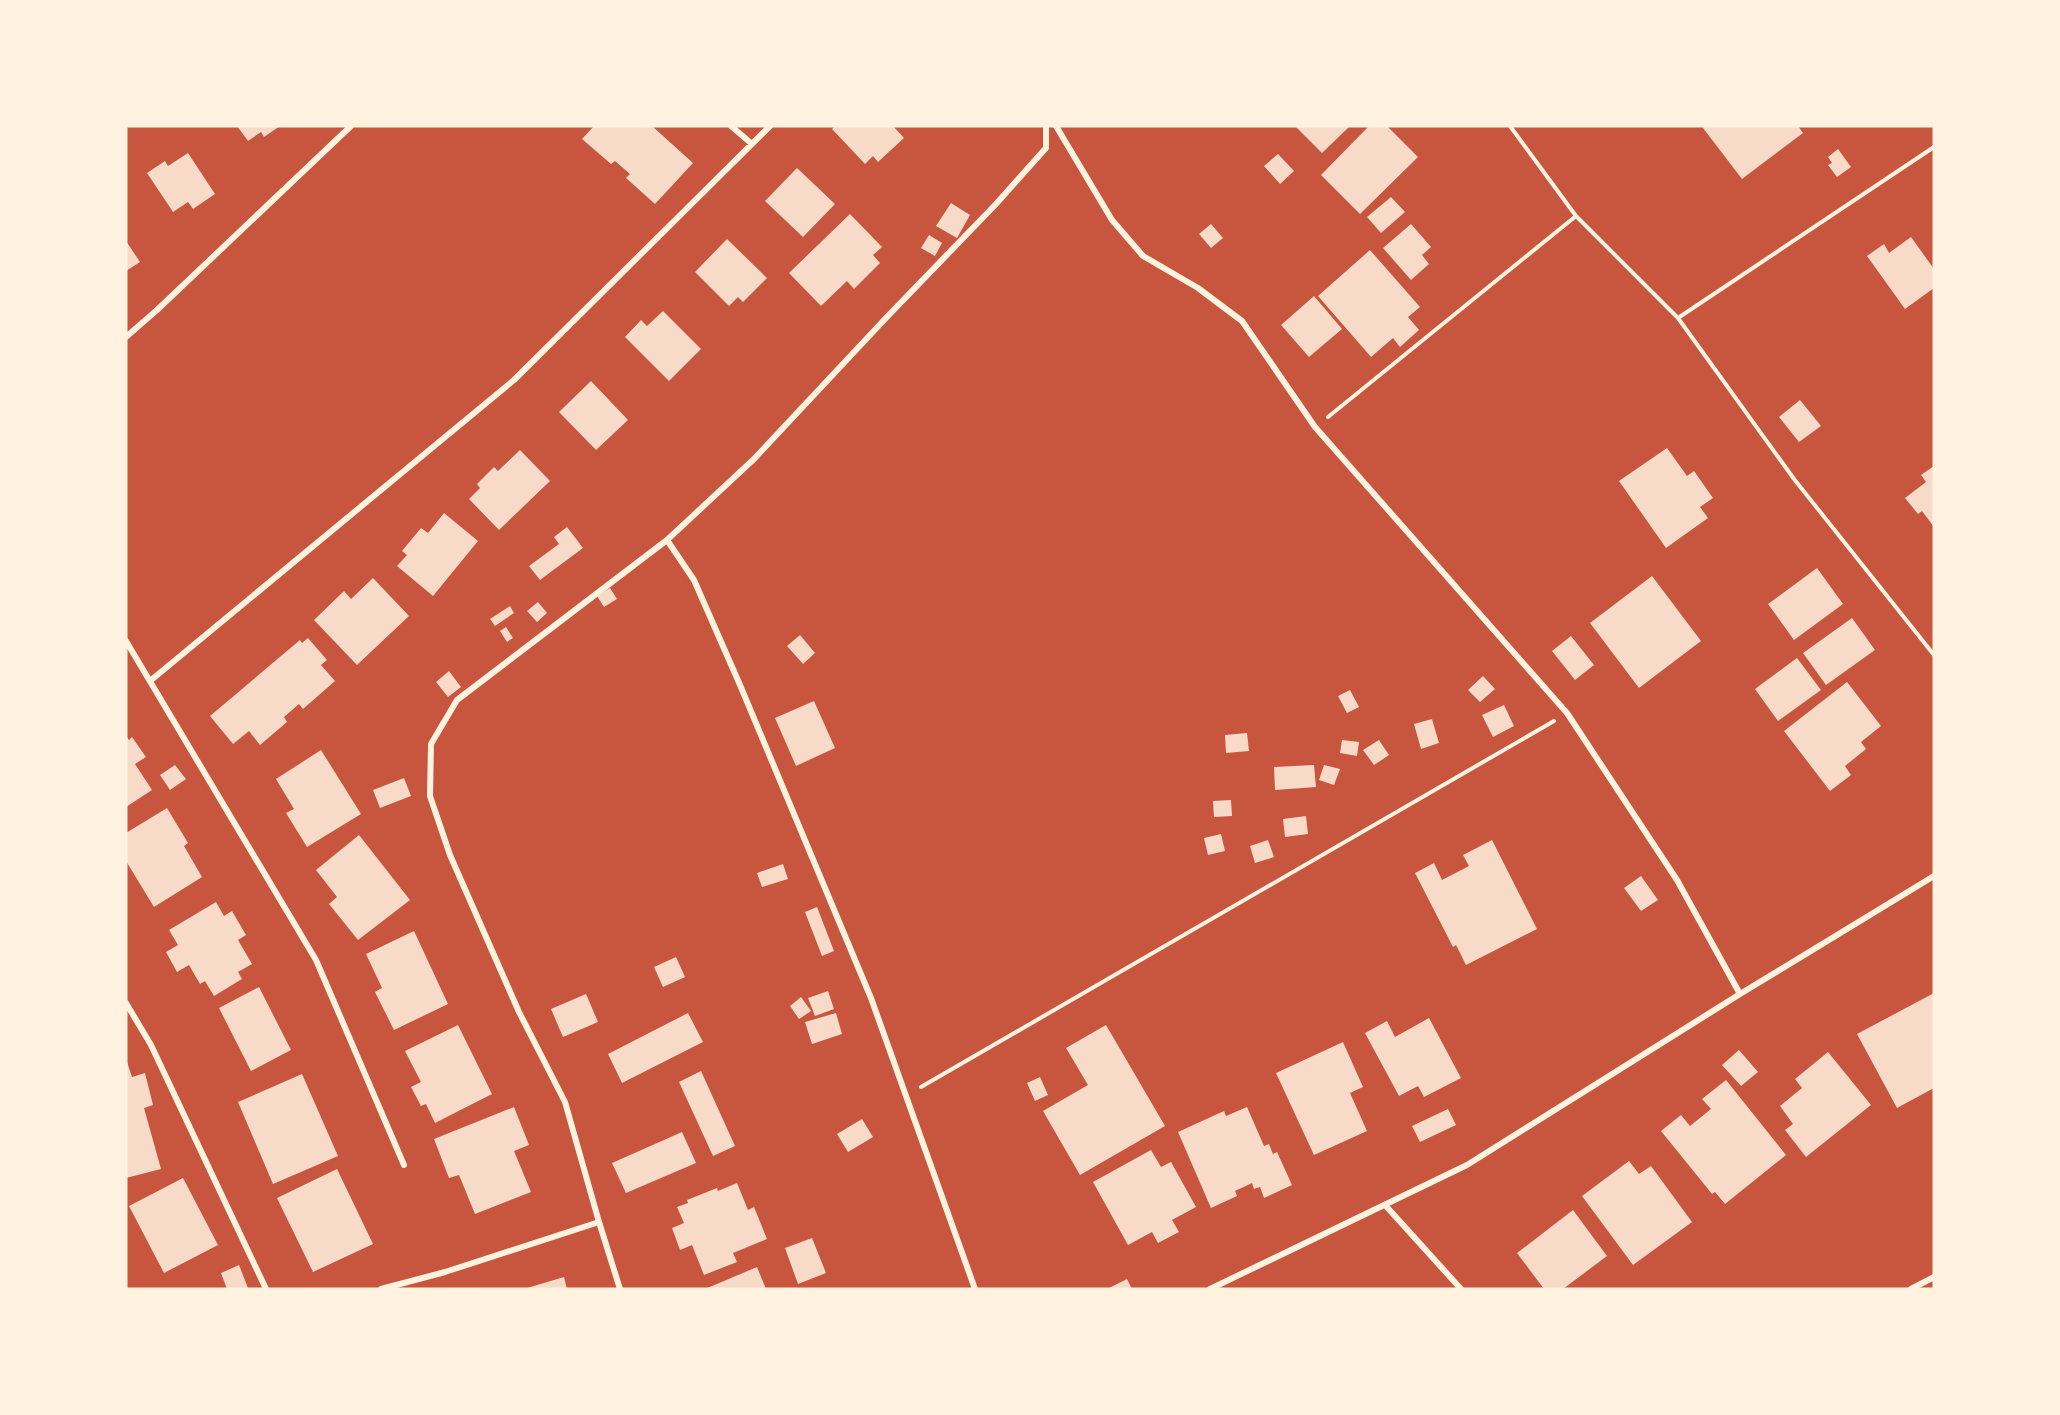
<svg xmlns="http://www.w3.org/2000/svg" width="2060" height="1415" viewBox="0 0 2060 1415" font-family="'Libre Baskerville',serif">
<rect width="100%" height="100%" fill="#c8553d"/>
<!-- building -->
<path fill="#f7dbc8" d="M 237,126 L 280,126 L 264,137 L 261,132 L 248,141 Z
M 594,126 L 652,126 L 693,163 L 655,204 L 626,178 L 630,174 L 615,161 L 611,164 L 582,139 Z
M 835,126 L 893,126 L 904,138 L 878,162 L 873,156 L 865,164 L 832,129 Z
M 1295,126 L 1350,126 L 1322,153 Z
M 1369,126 L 1387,126 L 1418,157 L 1360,214 L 1321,175 Z
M 1705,126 L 1798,126 L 1803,133 L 1742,179 L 1703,128 Z
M 1838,149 L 1851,167 L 1837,177 L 1828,165 L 1832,163 L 1828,157 Z
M 188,153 L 215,194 L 193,209 L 188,202 L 173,212 L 147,173 L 165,161 L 168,166 Z
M 1278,154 L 1294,171 L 1280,184 L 1264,166 Z
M 797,168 L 835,204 L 803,237 L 765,201 Z
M 1391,197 L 1405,212 L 1381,233 L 1367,217 Z
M 951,203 L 970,215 L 957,238 L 936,226 Z
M 850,214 L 882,247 L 873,255 L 880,263 L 854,289 L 847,281 L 821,306 L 789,273 Z
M 1211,224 L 1223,238 L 1211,248 L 1199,234 Z
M 1411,224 L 1431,247 L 1422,255 L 1429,264 L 1411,280 L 1383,248 Z
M 929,235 L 942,243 L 935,256 L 921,248 Z
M 1911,237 L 1934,269 L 1934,288 L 1905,309 L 1867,256 L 1884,244 L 1889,253 Z
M 727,239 L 767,278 L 743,302 L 738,297 L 729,306 L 695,272 Z
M 126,241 L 140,262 L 126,271 Z
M 1370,250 L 1420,307 L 1408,317 L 1419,330 L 1400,347 L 1393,338 L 1371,357 L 1318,296 Z
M 1314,296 L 1342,329 L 1309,357 L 1281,325 Z
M 663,311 L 701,349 L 669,381 L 625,337 L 641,320 L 647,326 Z
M 591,381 L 628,420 L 596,450 L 559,412 Z
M 1800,400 L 1821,426 L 1799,442 L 1779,417 Z
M 1667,448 L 1687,476 L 1694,471 L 1713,498 L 1700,507 L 1708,518 L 1666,548 L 1619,481 Z
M 520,450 L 550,481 L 499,530 L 469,499 L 480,488 L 477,484 L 494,467 L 498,471 Z
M 1934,466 L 1934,527 L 1922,511 L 1918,514 L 1905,498 L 1926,482 L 1921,475 Z
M 444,513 L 478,541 L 433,596 L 397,566 L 407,555 L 402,551 L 421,528 L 428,533 Z
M 567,527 L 583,548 L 540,580 L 529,566 L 559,544 L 554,537 Z
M 1817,568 L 1843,604 L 1794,640 L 1768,604 Z
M 1652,576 L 1701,641 L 1639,688 L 1590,623 Z
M 373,578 L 409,616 L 357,665 L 314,620 L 344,591 L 351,599 Z
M 610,588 L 617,599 L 604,607 L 597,596 Z
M 538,602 L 547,613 L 537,622 L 527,611 Z
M 510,606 L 514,613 L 495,626 L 490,619 Z
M 1852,618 L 1875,650 L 1826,685 L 1803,653 Z
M 506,627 L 513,638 L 507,642 L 500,631 Z
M 800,635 L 815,653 L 803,664 L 787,646 Z
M 1571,636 L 1594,665 L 1575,680 L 1552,651 Z
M 308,638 L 327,660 L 321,665 L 335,681 L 303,709 L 299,704 L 284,717 L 287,722 L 260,745 L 249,731 L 233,744 L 210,716 L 300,640 L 302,643 Z
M 1797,658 L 1821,690 L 1778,721 L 1755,689 Z
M 449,671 L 461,687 L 448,697 L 436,682 Z
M 1483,676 L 1495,689 L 1480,702 L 1468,690 Z
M 1847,682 L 1881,726 L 1861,742 L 1866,749 L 1845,766 L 1851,775 L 1830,791 L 1784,731 Z
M 1350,690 L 1359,707 L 1347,713 L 1338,696 Z
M 814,701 L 835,748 L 796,766 L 775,718 Z
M 1504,705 L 1514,726 L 1493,737 L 1482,715 Z
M 1432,719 L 1439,743 L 1421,749 L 1414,724 Z
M 1247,733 L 1249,751 L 1226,753 L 1225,735 Z
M 126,736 L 129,740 L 132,737 L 146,757 L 135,764 L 152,790 L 126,807 Z
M 1342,740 L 1359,742 L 1357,756 L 1340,753 Z
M 1379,740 L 1389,755 L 1374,765 L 1363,750 Z
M 321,750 L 361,814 L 307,847 L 286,813 L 294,809 L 276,779 Z
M 175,765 L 186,779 L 170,790 L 160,775 Z
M 1314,765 L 1316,787 L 1275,790 L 1274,767 Z
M 1324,765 L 1340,769 L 1334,785 L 1319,780 Z
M 404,778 L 411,796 L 380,808 L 373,790 Z
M 1231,800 L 1232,816 L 1214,817 L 1213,801 Z
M 167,808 L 188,843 L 184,846 L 202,877 L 154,907 L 126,861 L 126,833 Z
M 1306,816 L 1308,834 L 1285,837 L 1283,819 Z
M 1221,834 L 1225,851 L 1208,855 L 1204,838 Z
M 359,835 L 410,900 L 358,940 L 329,904 L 337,897 L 316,870 Z
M 1268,840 L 1274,857 L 1255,863 L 1250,846 Z
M 1492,840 L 1537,929 L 1466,965 L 1456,945 L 1453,947 L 1415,873 L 1434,863 L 1442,880 L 1469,866 L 1463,855 Z
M 783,864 L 788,879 L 762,887 L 757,873 Z
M 1641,876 L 1658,900 L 1641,911 L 1624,888 Z
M 216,902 L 224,916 L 232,911 L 246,935 L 238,940 L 252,964 L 238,972 L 242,979 L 214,996 L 205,981 L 200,984 L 189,965 L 177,972 L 166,952 L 178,945 L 169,930 Z
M 817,907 L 834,951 L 822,956 L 805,912 Z
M 414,931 L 448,1004 L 394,1030 L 375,992 L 382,988 L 366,954 Z
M 676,957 L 685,977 L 663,987 L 654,967 Z
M 259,987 L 291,1050 L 251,1071 L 219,1008 Z
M 828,991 L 834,1009 L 815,1016 L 808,998 Z
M 1934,993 L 1934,1088 L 1897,1108 L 1857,1034 Z
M 586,994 L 598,1022 L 563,1037 L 551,1009 Z
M 801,997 L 811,1011 L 799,1019 L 790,1006 Z
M 688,1013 L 703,1042 L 622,1083 L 608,1054 Z
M 836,1013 L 842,1034 L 812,1044 L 805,1022 Z
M 1429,1018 L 1461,1078 L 1424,1097 L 1418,1086 L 1399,1096 L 1365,1033 L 1387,1021 L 1395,1037 Z
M 458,1025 L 492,1094 L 435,1123 L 426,1104 L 421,1106 L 411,1087 L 421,1082 L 405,1051 Z
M 1106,1025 L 1165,1126 L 1080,1175 L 1043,1111 L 1088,1085 L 1066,1048 Z
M 1343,1042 L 1363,1087 L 1350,1093 L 1367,1131 L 1314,1155 L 1276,1073 Z
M 1739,1050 L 1758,1072 L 1741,1086 L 1722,1065 Z
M 1828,1052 L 1871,1105 L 1806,1157 L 1785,1130 L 1793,1124 L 1780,1106 L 1802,1088 L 1795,1079 Z
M 126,1059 L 132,1077 L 145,1073 L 153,1105 L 144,1108 L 161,1169 L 126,1178 Z
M 701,1071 L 735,1146 L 713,1156 L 679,1082 Z
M 302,1074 L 338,1156 L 273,1184 L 238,1102 Z
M 1040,1077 L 1048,1095 L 1035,1101 L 1027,1083 Z
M 1726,1080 L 1786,1155 L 1725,1204 L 1715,1192 L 1712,1194 L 1661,1131 L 1681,1115 L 1690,1126 L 1711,1109 L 1702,1099 Z
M 514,1107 L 529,1145 L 514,1151 L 531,1192 L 475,1214 L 459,1175 L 449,1178 L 434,1139 Z
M 1247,1107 L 1264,1146 L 1269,1144 L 1273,1154 L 1277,1152 L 1292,1185 L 1264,1198 L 1260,1187 L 1254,1189 L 1252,1183 L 1235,1191 L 1237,1196 L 1211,1208 L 1178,1132 L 1224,1111 L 1226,1116 Z
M 1448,1109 L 1456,1125 L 1420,1142 L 1412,1126 Z
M 862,1119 L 873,1137 L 848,1152 L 837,1134 Z
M 682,1132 L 696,1163 L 626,1193 L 612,1163 Z
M 1151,1150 L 1161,1167 L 1171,1162 L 1196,1207 L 1172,1220 L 1179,1232 L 1158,1243 L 1152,1232 L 1128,1245 L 1093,1182 Z
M 1629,1161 L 1639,1174 L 1651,1166 L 1692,1222 L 1633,1265 L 1582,1196 Z
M 337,1169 L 373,1244 L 313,1272 L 277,1198 Z
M 183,1178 L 218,1245 L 164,1273 L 129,1206 Z
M 737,1183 L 748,1210 L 754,1207 L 767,1239 L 733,1253 L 737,1262 L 704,1275 L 692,1245 L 680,1250 L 672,1228 L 684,1223 L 677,1207 L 688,1203 L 687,1200 L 717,1188 L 718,1191 Z
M 1573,1210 L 1607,1256 L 1563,1289 L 1544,1289 L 1517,1253 Z
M 812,1238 L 826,1273 L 798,1284 L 785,1248 Z
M 239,1265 L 248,1288 L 227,1289 L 221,1273 Z
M 757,1267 L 766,1289 L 705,1289 Z
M 564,1277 L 567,1289 L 527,1289 L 527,1288 Z
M 1127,1279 L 1132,1289 L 1107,1289 Z"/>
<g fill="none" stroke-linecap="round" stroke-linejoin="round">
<!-- path -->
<path stroke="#fff3e0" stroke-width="4" d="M 1510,126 L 1576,216 L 1678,318 L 1794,479 L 1934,655
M 1678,318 L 1934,147
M 1328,417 L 1576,216
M 921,1087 L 1554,721"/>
<!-- minor -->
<path stroke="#fff3e0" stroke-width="6" d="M 731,126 L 752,144
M 1056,126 L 1112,220 L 1143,256 L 1198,288 L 1242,321 L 1315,427 L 1567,713 L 1677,880 L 1740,994
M 126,337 L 157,310 L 351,126
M 667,540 L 694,580 L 740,685 L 871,998 L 975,1289
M 126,641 L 316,960 L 404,1165
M 150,681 L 514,380 L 770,126
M 126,1003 L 151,1045 L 266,1289
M 1385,1205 L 1461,1289
M 381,1289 L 445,1272 L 599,1222
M 620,1289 L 599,1222 L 565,1102 L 519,1012 L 450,855 L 430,796 L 431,744 L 457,700 L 667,540 L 754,459 L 885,319 L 996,204 L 1046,148 L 1046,126
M 1210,1289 L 1467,1165 L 1740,994 L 1934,876
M 1911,1289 L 1934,1277"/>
</g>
<!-- border -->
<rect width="2060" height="1415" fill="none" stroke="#fff3e0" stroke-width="255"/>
</svg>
